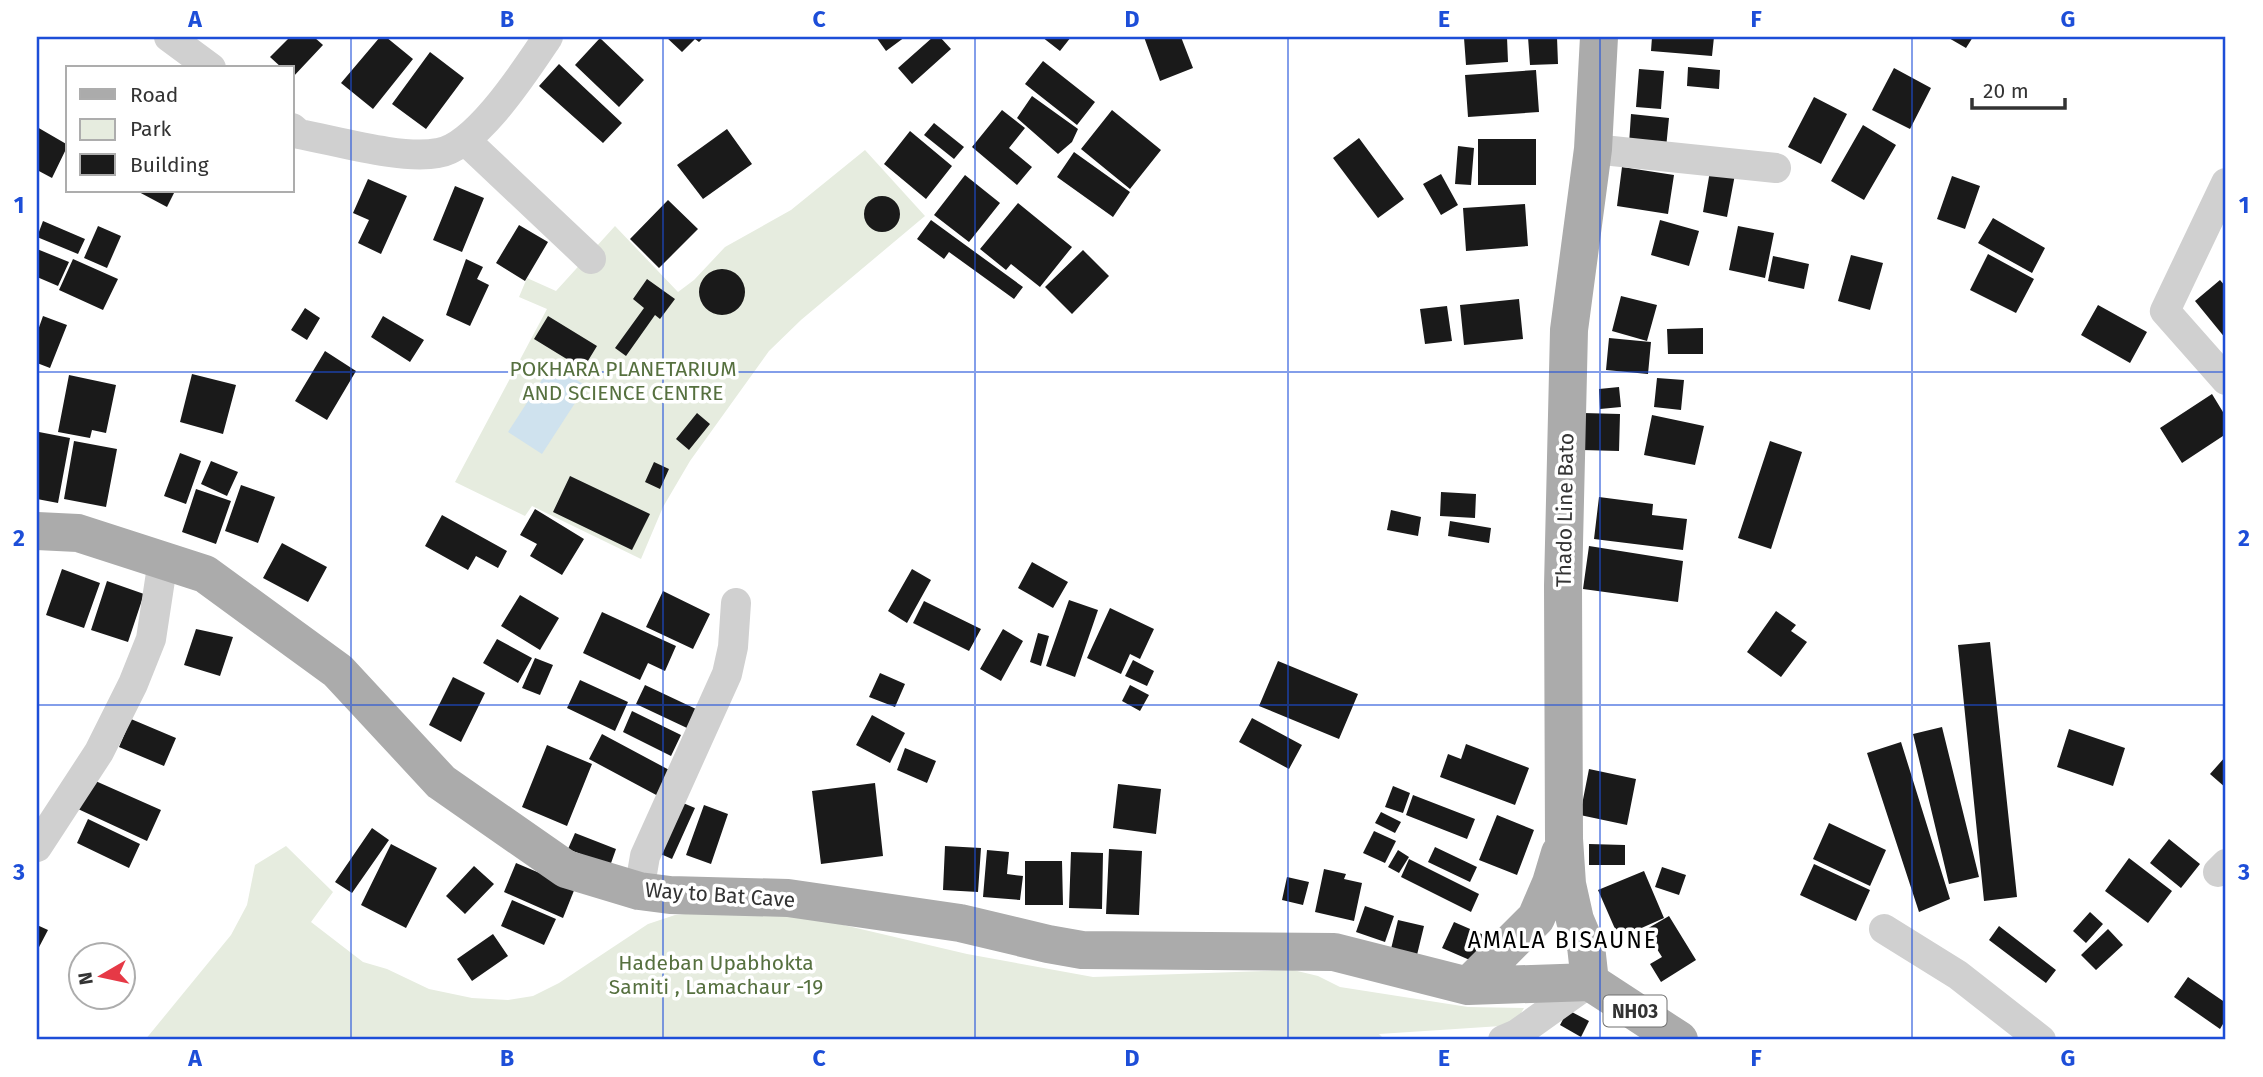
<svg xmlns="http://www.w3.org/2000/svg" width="2263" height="1077" viewBox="0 0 2263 1077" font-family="'Fira Sans',sans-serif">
<rect width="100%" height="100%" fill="#fff"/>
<!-- green -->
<path fill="#e6ecdf" d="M 865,150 L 925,216 L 801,320 L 769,351 L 690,461 L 663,507 L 641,559 L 532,506 L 525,516 L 455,482 L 547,309 L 519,297 L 527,278 L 556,291 L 615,226 L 678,292 L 694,280 L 725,247 L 791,210 Z
M 286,846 L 333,892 L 311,922 L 363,962 L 387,969 L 429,989 L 472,998 L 508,1000 L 533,996 L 559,983 L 648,924 L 675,915 L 723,910 L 818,919 L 967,954 L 1093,977 L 1293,970 L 1318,976 L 1340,987 L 1468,1007 L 1524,1008 L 1517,1020 L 1501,1026 L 1379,1034 L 1385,1040 L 145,1040 L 231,935 L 247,905 L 255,865 Z"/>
<!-- water -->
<path fill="#cfe2ee" d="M 552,364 L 586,386 L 542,454 L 508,432 Z"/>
<!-- building -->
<path fill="#1a1a1a" d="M 290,37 L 314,37 L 323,45 L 292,78 L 292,68 L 282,68 L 270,57 Z
M 380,37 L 386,37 L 413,59 L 373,109 L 341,83 Z
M 666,37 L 704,37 L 699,42 L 695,39 L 682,52 Z
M 876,37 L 905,37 L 886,51 Z
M 933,37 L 940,37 L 951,49 L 912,84 L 898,68 Z
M 1042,37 L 1071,37 L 1060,51 Z
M 1144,37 L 1181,37 L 1193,68 L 1160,81 Z
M 1507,37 L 1508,62 L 1466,65 L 1464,38 Z
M 1528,37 L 1557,37 L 1558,64 L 1530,65 Z
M 1652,37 L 1714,37 L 1712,56 L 1651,51 Z
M 1947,37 L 1973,37 L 1966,48 Z
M 600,38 L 644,80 L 619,107 L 575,65 Z
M 430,52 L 464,78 L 426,129 L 392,104 Z
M 1043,61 L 1095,102 L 1077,125 L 1025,84 Z
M 559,64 L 622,123 L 603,143 L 539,86 Z
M 1688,67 L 1720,70 L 1719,89 L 1687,86 Z
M 1894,68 L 1931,88 L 1910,129 L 1872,110 Z
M 1639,69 L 1664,71 L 1661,109 L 1636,107 Z
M 1536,70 L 1539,112 L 1468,117 L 1465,75 Z
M 1032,96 L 1078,129 L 1072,142 L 1058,154 L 1017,118 Z
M 1814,97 L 1847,114 L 1821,164 L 1788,147 Z
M 1002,110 L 1025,128 L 1009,148 L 1032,167 L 1017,185 L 972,147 Z
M 1112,110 L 1161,150 L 1130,189 L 1081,149 Z
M 1631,114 L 1669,118 L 1666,148 L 1629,144 Z
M 934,123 L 964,147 L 954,159 L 924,135 Z
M 1863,125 L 1896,145 L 1864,200 L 1831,181 Z
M 37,127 L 68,145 L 52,178 L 37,170 Z
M 727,129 L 752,164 L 703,199 L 677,165 Z
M 910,131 L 952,166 L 926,199 L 884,164 Z
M 1359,138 L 1404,199 L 1378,218 L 1333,158 Z
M 1478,139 L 1536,139 L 1536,185 L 1478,185 Z
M 1458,146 L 1474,148 L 1471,185 L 1455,184 Z
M 1074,152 L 1130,192 L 1113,217 L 1057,177 Z
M 1711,165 L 1736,169 L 1727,217 L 1703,212 Z
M 1622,167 L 1674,175 L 1668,214 L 1617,206 Z
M 1441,174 L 1458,205 L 1441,215 L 1423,184 Z
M 965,175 L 1000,203 L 969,242 L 934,215 Z
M 1952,176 L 1980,186 L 1965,229 L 1937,219 Z
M 368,179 L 407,196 L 381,254 L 358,243 L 369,220 L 353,213 Z
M 455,186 L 484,198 L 462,252 L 433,240 Z
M 137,191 L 175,191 L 167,207 Z
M864 214a18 18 0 1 1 36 0a18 18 0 1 1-36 0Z
M 668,200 L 698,229 L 659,268 L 630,239 Z
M 1018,203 L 1072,247 L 1040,287 L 1011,264 L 1006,270 L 980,249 Z
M 1525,204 L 1528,246 L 1466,251 L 1463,208 Z
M 1993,218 L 2045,248 L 2032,273 L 1978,243 Z
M 931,220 L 1023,287 L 1014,299 L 949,252 L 944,259 L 917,239 Z
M 1660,220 L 1699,231 L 1689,266 L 1651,255 Z
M 43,221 L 85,239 L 78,254 L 37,237 Z
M 519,225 L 548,242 L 525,281 L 496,263 Z
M 98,226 L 121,236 L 107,268 L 84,258 Z
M 1738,226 L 1774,233 L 1765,278 L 1729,270 Z
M 37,249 L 69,262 L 58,286 L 37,277 Z
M 1083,250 L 1109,276 L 1072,314 L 1045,287 Z
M 1988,254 L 2034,279 L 2016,313 L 1970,290 Z
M 1851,255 L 1883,263 L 1870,310 L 1838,301 Z
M 1773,256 L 1809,264 L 1804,289 L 1768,281 Z
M 73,259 L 118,279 L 103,310 L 59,290 Z
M 466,259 L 483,267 L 477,279 L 489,285 L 470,326 L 446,315 Z
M699 292a23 23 0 1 1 46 0a23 23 0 1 1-46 0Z
M 647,279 L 675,299 L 660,319 L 655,315 L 626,356 L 615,348 L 644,308 L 633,299 Z
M 2220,280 L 2226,287 L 2226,339 L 2195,301 Z
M 1621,296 L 1657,305 L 1647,341 L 1612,331 Z
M 1519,299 L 1523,339 L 1464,345 L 1460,305 Z
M 2098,305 L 2147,332 L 2130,363 L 2081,335 Z
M 1447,306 L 1452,341 L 1425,344 L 1420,309 Z
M 305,308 L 320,318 L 307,340 L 291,330 Z
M 43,316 L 67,325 L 50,368 L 37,363 L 37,333 Z
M 383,316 L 424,340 L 410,362 L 371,337 Z
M 548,316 L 597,346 L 583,369 L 534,339 Z
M 1703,328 L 1703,354 L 1668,354 L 1667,329 Z
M 1609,338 L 1651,342 L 1648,374 L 1606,370 Z
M 325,351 L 356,371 L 327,420 L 295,401 Z
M 192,374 L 236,385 L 223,434 L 180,422 Z
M 69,375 L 116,385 L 106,433 L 92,430 L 90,438 L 58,432 Z
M 1657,378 L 1684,380 L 1681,410 L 1654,407 Z
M 1619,387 L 1621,407 L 1600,409 L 1599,389 Z
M 2212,394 L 2226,417 L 2226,434 L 2182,463 L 2160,428 Z
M 697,413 L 710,424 L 689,450 L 676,439 Z
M 1583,413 L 1620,414 L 1619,451 L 1582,450 Z
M 1652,415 L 1704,426 L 1695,465 L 1644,455 Z
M 39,432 L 70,438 L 58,503 L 37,499 L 37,442 Z
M 74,441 L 117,449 L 106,507 L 64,499 Z
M 1770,441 L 1802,452 L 1771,549 L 1738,538 Z
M 180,453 L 201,461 L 186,504 L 164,496 Z
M 211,461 L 238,472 L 227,496 L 201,484 Z
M 654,462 L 669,469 L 660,489 L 645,482 Z
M 570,476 L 650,514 L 632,550 L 553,512 Z
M 241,485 L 275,497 L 258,543 L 225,531 Z
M 196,489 L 231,501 L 216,544 L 182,532 Z
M 1441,492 L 1476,494 L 1475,518 L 1440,516 Z
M 1599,497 L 1653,504 L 1652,515 L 1687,519 L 1683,550 L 1594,539 Z
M 535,509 L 584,539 L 562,575 L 530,556 L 537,544 L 520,535 Z
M 1391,510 L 1421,517 L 1418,536 L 1387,530 Z
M 442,515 L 507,551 L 498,568 L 476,556 L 468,570 L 425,546 Z
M 1450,521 L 1491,528 L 1489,543 L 1448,536 Z
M 282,543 L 327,567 L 308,602 L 263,578 Z
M 1589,546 L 1683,561 L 1678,602 L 1583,589 Z
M 1032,562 L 1068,582 L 1053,608 L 1018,588 Z
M 62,569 L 100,583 L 84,628 L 46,615 Z
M 912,569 L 931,580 L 907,623 L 888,611 Z
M 107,581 L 144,594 L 128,642 L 91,630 Z
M 663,591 L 710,614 L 693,649 L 646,627 Z
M 520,595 L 559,618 L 540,650 L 501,626 Z
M 1069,600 L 1098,610 L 1075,677 L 1046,666 Z
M 924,601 L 981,629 L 969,651 L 913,623 Z
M 1110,608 L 1154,629 L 1140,659 L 1130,654 L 1121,674 L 1087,658 Z
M 1776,611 L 1796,625 L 1791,631 L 1807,642 L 1781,677 L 1747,652 Z
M 602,612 L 676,646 L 665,671 L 648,663 L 640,680 L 583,653 Z
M 196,629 L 233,637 L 220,676 L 184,665 Z
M 1003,629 L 1023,641 L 1001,681 L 980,669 Z
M 1038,633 L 1049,636 L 1041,666 L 1030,662 Z
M 497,639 L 532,658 L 518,683 L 483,663 Z
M 1990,642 L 2017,897 L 1984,901 L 1958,645 Z
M 535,658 L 553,665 L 540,695 L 522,688 Z
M 1133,660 L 1154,671 L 1147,686 L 1125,676 Z
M 1278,661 L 1358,694 L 1339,739 L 1259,706 Z
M 880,673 L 905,684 L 895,707 L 869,697 Z
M 453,677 L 485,693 L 461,742 L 429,725 Z
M 580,680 L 628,702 L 615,731 L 567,708 Z
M 645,685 L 696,709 L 687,728 L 636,704 Z
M 1130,685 L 1149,695 L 1140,711 L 1122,701 Z
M 632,711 L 681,735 L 671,756 L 623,732 Z
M 872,715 L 905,733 L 890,763 L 856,745 Z
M 1252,718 L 1302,745 L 1289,769 L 1239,742 Z
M 131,719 L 176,738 L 164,766 L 119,747 Z
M 1942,727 L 1979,877 L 1949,884 L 1913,734 Z
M 2069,729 L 2125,748 L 2113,786 L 2057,767 Z
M 602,734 L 673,772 L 660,797 L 589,759 Z
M 1901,742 L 1950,899 L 1919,912 L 1867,753 Z
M 1466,744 L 1529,768 L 1515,805 L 1440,777 L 1448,754 L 1461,759 Z
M 547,745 L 592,764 L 567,826 L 522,807 Z
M 905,748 L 936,761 L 927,783 L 897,770 Z
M 2226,756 L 2226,788 L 2210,774 Z
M 1589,769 L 1636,779 L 1627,825 L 1580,815 Z
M 91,779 L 161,810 L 147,841 L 78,809 Z
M 875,783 L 883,856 L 821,864 L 812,791 Z
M 1118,784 L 1161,789 L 1156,834 L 1113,828 Z
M 1393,786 L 1410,793 L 1403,813 L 1385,807 Z
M 1413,795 L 1475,819 L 1467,839 L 1406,815 Z
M 676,800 L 695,808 L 672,859 L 654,851 Z
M 704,805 L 728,814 L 711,864 L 686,855 Z
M 1381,812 L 1401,822 L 1395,833 L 1375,823 Z
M 1497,815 L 1534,830 L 1517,875 L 1479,860 Z
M 88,819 L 140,844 L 129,868 L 77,843 Z
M 1829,823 L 1886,850 L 1870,886 L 1813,859 Z
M 372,828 L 389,840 L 352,893 L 335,882 Z
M 1374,831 L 1396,841 L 1385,863 L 1363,853 Z
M 575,833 L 616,849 L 610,866 L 568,849 Z
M 2169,839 L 2200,864 L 2181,888 L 2150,863 Z
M 391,844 L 437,868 L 406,928 L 361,905 Z
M 1589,844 L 1625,845 L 1625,865 L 1589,865 Z
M 945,846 L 981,848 L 978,892 L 943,890 Z
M 1435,847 L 1477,867 L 1470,882 L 1428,862 Z
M 1109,849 L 1142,851 L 1139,915 L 1106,914 Z
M 987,850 L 1009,852 L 1007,874 L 1023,876 L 1020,900 L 983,897 Z
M 1398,850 L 1409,857 L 1399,873 L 1388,867 Z
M 1071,852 L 1103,853 L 1102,909 L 1069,908 Z
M 2129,858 L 2172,891 L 2148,923 L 2105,891 Z
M 1409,859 L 1479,894 L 1471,912 L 1401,877 Z
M 1025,861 L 1062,861 L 1063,905 L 1025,905 Z
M 516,863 L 575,888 L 563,918 L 504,892 Z
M 1814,864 L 1870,890 L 1856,921 L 1800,895 Z
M 474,866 L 494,884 L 465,914 L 446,896 Z
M 1662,867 L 1686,875 L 1679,895 L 1655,887 Z
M 1324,869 L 1346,874 L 1344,879 L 1362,883 L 1354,921 L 1315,912 Z
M 1644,871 L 1664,918 L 1619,938 L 1598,890 Z
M 1287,877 L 1309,882 L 1303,905 L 1282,900 Z
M 512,900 L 556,919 L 544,945 L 501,926 Z
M 1365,906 L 1394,916 L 1385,942 L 1356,932 Z
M 2090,912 L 2103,924 L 2086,943 L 2073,931 Z
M 1669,916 L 1696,960 L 1661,982 L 1650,964 L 1662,957 L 1645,930 Z
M 1398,920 L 1424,926 L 1417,955 L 1391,949 Z
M 1454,922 L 1484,935 L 1472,961 L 1442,948 Z
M 37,925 L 48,930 L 37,951 Z
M 1999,926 L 2056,970 L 2046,983 L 1989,940 Z
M 2108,929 L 2123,945 L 2096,970 L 2081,955 Z
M 493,934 L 508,956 L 472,981 L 457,959 Z
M 2188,977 L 2226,1003 L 2226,1019 L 2220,1029 L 2174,997 Z
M 1568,1010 L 1589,1021 L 1581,1037 L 1560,1025 Z"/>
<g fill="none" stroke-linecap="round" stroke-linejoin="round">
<!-- minor -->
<path stroke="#d0d0d0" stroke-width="30" d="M 169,37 L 211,68
M 292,128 L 299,134 C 337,141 402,160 438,153 C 477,147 527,68 548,37
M 465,140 L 591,259
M 1593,149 L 1776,168
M 2226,183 L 2165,311 L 2226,380
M 37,847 L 99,752 L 133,684 L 151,639 L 163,560
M 2218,872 L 2226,864
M 639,891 L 645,856 L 727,674 L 733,647 L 736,603
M 1884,929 L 1958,975 L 2041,1040
M 1503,1040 L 1517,1034 L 1590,982"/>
<!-- major -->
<path stroke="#ababab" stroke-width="38" d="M 37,531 L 78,533 L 205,574 L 338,671 L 441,782 L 566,869 L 639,891 L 670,895 L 788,898 L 960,923 L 1048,944 L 1082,950 L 1334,952 L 1468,986 L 1590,982
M 1590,982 L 1586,946 L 1575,920 L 1567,884 L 1564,839 L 1563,586 L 1569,330 L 1593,149 L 1599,37
M 1590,982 L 1679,1040
M 1468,986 L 1536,918 L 1551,883 L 1560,853"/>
</g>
<!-- grid -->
<path fill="none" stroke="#1d4ed8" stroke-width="2" stroke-opacity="0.55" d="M 351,37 L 351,1040M 663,37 L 663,1040M 975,37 L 975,1040M 1288,37 L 1288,1040M 1600,37 L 1600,1040M 1912,37 L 1912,1040M 37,372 L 2226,372M 37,705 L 2226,705"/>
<g text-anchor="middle" stroke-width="7" stroke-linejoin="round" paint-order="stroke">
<!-- shield labels -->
<rect fill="#fff" stroke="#707070" stroke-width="2" x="1603.5" y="995.5" width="63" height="31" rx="5"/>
<g font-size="19" font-weight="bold" fill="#333">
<text x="1635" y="1018">NH03</text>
</g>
<!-- park labels -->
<g font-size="21" fill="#56703f" stroke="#fff">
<text x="623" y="376">POKHARA PLANETARIUM<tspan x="623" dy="24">AND SCIENCE CENTRE</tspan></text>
<text x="716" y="970">Hadeban Upabhokta<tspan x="716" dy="24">Samiti , Lamachaur -19</tspan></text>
</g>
<!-- street labels -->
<g font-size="21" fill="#333" stroke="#fff">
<text transform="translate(1565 510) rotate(-89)" y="7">Thado Line Bato</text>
<text transform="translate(720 895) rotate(4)" y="7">Way to Bat Cave</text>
</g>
<!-- neighbourhood labels -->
<g font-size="23" letter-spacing="2" fill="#000" stroke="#fff">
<text x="1563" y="948">AMALA BISAUNE</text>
</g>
</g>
<!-- border -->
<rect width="2263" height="1077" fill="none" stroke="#ffffff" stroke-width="77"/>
<!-- legend -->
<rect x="66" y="66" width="228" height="126" fill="#ffffff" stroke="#adadad" stroke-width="2"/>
<rect x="80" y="89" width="35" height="10" fill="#ababab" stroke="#adadad" stroke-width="2"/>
<text x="130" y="102" font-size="21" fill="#333333">Road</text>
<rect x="80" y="119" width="35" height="21" fill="#e6ecdf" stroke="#adadad" stroke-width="2"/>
<text x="130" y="136" font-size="21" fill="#333333">Park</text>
<rect x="80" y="154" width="35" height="21" fill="#1a1a1a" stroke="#adadad" stroke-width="2"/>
<text x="130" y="172" font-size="21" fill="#333333">Building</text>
<!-- north arrow -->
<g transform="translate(102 976) rotate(261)"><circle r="33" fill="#ffffff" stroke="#adadad" stroke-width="2"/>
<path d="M0-5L12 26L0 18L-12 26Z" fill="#e63946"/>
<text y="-10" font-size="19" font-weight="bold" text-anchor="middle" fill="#333333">N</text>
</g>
<!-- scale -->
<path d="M1972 98v10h93v-10" fill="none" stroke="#333333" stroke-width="3.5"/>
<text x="1983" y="98" font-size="21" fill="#333333" stroke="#ffffff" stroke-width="5" paint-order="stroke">20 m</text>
<rect x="38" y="38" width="2186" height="1000" fill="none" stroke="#1d4ed8" stroke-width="2.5"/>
<g font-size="23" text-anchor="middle" font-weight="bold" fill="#1d4ed8">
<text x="195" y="27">A</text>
<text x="507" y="27">B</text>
<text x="819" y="27">C</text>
<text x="1132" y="27">D</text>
<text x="1444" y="27">E</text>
<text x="1756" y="27">F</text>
<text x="2068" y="27">G</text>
<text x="19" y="213">1</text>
<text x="2244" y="213">1</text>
<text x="19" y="546">2</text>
<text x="2244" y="546">2</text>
<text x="19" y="880">3</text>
<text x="2244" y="880">3</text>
<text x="195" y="1066">A</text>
<text x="507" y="1066">B</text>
<text x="819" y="1066">C</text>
<text x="1132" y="1066">D</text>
<text x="1444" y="1066">E</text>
<text x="1756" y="1066">F</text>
<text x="2068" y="1066">G</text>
</g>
</svg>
